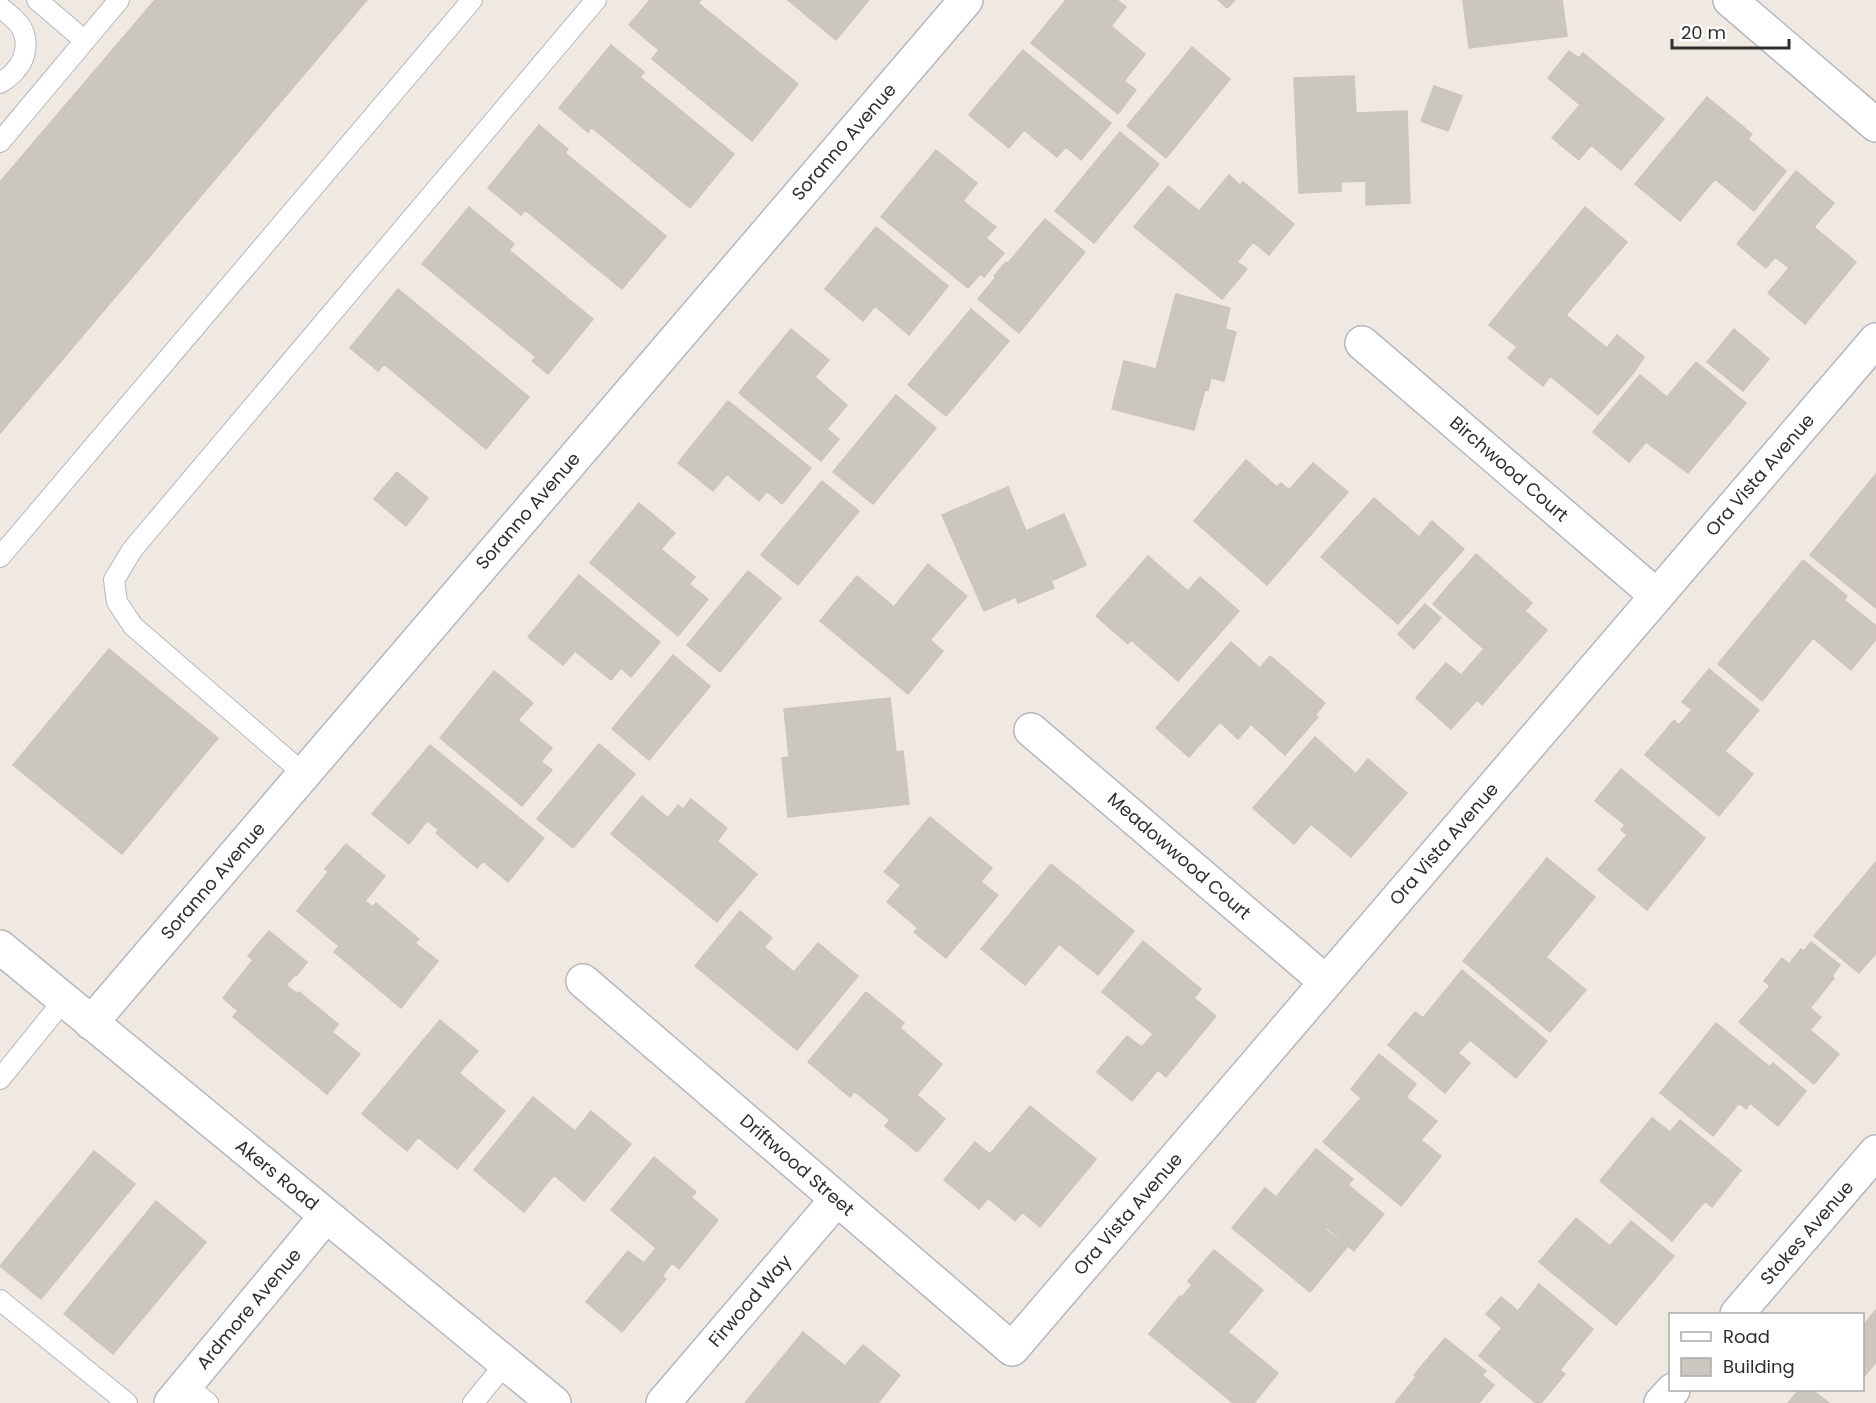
<svg xmlns="http://www.w3.org/2000/svg" width="1876" height="1403" viewBox="0 0 1876 1403" font-family="Poppins,sans-serif">
<rect width="100%" height="100%" fill="#efe9e1"/>
<!-- building -->
<path fill="#cbc7bf" stroke="#cbc5ba" stroke-width="1.5" d="M 155,0 L 367,0 L 0,433 L 0,182 Z
M 650,0 L 701,0 L 698,3 L 798,84 L 752,141 L 652,59 L 659,50 L 629,25 Z
M 788,0 L 869,0 L 836,40 Z
M 1066,0 L 1117,0 L 1126,7 L 1111,26 L 1145,54 L 1124,81 L 1136,90 L 1118,114 L 1031,43 Z
M 1218,0 L 1235,0 L 1227,8 Z
M 1463,0 L 1562,0 L 1567,36 L 1469,48 Z
M 611,45 L 644,72 L 640,77 L 734,154 L 690,208 L 591,127 L 588,132 L 559,108 Z
M 1192,47 L 1230,79 L 1166,158 L 1127,126 Z
M 1023,50 L 1111,123 L 1081,160 L 1066,147 L 1057,157 L 1024,130 L 1009,148 L 969,115 Z
M 1569,51 L 1579,58 L 1583,53 L 1664,119 L 1621,170 L 1591,145 L 1579,160 L 1552,138 L 1580,105 L 1548,78 Z
M 1354,76 L 1356,113 L 1407,111 L 1410,203 L 1366,205 L 1366,181 L 1341,182 L 1341,191 L 1299,193 L 1294,78 Z
M 1434,86 L 1462,96 L 1448,131 L 1421,121 Z
M 1707,97 L 1752,134 L 1748,139 L 1786,171 L 1754,211 L 1715,179 L 1680,221 L 1635,184 Z
M 539,125 L 568,149 L 565,153 L 666,236 L 622,289 L 525,210 L 521,215 L 488,188 Z
M 1120,132 L 1159,164 L 1094,243 L 1055,211 Z
M 936,150 L 977,183 L 963,201 L 996,227 L 986,238 L 1004,253 L 984,277 L 980,274 L 968,288 L 881,217 Z
M 1796,171 L 1834,203 L 1814,227 L 1856,262 L 1805,324 L 1768,293 L 1789,268 L 1775,257 L 1766,268 L 1737,244 Z
M 1229,175 L 1240,185 L 1243,182 L 1294,224 L 1269,255 L 1253,242 L 1237,262 L 1247,269 L 1222,299 L 1134,227 L 1168,186 L 1199,211 Z
M 469,207 L 514,244 L 509,250 L 593,319 L 548,374 L 532,361 L 536,357 L 422,264 Z
M 1585,207 L 1627,242 L 1566,315 L 1607,348 L 1617,335 L 1644,357 L 1635,371 L 1598,415 L 1550,376 L 1543,386 L 1508,358 L 1517,347 L 1489,325 Z
M 1045,219 L 1085,252 L 1019,333 L 978,299 L 996,277 L 994,276 L 1006,262 L 1008,263 Z
M 876,227 L 948,286 L 909,335 L 875,306 L 863,321 L 825,289 Z
M 398,289 L 529,397 L 486,449 L 384,364 L 378,371 L 350,348 Z
M 1176,294 L 1230,308 L 1225,329 L 1236,332 L 1224,381 L 1211,378 L 1208,390 L 1205,389 L 1194,430 L 1112,409 L 1124,361 L 1156,369 Z
M 971,309 L 1009,341 L 946,416 L 908,385 Z
M 791,329 L 829,360 L 815,377 L 847,405 L 827,429 L 839,439 L 821,461 L 739,393 Z
M 1734,329 L 1769,359 L 1743,391 L 1707,362 Z
M 1696,362 L 1746,403 L 1688,473 L 1646,442 L 1629,462 L 1593,432 L 1640,375 L 1667,397 Z
M 896,395 L 936,428 L 873,504 L 833,472 Z
M 728,401 L 811,468 L 782,504 L 767,491 L 759,501 L 727,474 L 713,491 L 678,463 Z
M 1246,460 L 1277,487 L 1281,483 L 1289,490 L 1313,463 L 1348,492 L 1267,585 L 1194,521 Z
M 397,472 L 428,498 L 406,526 L 374,499 Z
M 1876,474 L 1876,608 L 1810,555 Z
M 822,481 L 859,511 L 798,585 L 761,555 Z
M 1008,487 L 1026,531 L 1064,514 L 1086,565 L 1051,581 L 1054,588 L 1018,603 L 1016,597 L 984,611 L 942,515 Z
M 1374,498 L 1419,537 L 1432,521 L 1464,549 L 1398,624 L 1321,557 Z
M 639,503 L 675,533 L 661,549 L 695,577 L 689,584 L 708,599 L 678,636 L 590,563 Z
M 1476,554 L 1532,603 L 1525,611 L 1547,630 L 1482,705 L 1477,700 L 1451,729 L 1416,698 L 1446,663 L 1461,675 L 1484,649 L 1433,604 Z
M 1148,556 L 1188,591 L 1200,577 L 1239,611 L 1178,681 L 1131,640 L 1128,644 L 1096,616 Z
M 1803,560 L 1847,596 L 1844,600 L 1876,626 L 1876,639 L 1851,670 L 1813,638 L 1762,701 L 1718,664 Z
M 928,564 L 967,596 L 930,640 L 943,651 L 908,694 L 820,621 L 857,576 L 894,607 Z
M 748,571 L 781,598 L 720,672 L 687,645 Z
M 579,575 L 660,642 L 631,677 L 621,668 L 611,680 L 575,651 L 563,665 L 528,637 Z
M 1425,604 L 1441,618 L 1414,649 L 1398,634 Z
M 1231,642 L 1260,668 L 1270,656 L 1325,703 L 1315,715 L 1318,717 L 1285,755 L 1251,724 L 1238,739 L 1220,722 L 1189,757 L 1156,728 Z
M 109,649 L 218,738 L 122,854 L 13,765 Z
M 673,655 L 710,686 L 649,760 L 612,729 Z
M 1709,669 L 1759,710 L 1725,751 L 1753,774 L 1719,816 L 1645,755 L 1674,720 L 1679,725 L 1692,710 L 1682,702 Z
M 494,671 L 533,703 L 518,720 L 552,748 L 541,762 L 552,770 L 522,806 L 440,738 Z
M 890,698 L 896,752 L 903,751 L 909,804 L 788,817 L 782,758 L 789,757 L 784,709 Z
M 1315,737 L 1356,774 L 1368,759 L 1407,793 L 1351,857 L 1311,824 L 1294,844 L 1253,808 Z
M 599,744 L 635,774 L 573,848 L 537,819 Z
M 430,745 L 544,838 L 508,882 L 483,861 L 477,868 L 436,833 L 439,830 L 427,821 L 409,844 L 372,814 Z
M 1621,769 L 1705,838 L 1647,910 L 1598,870 L 1627,835 L 1621,830 L 1625,825 L 1595,801 Z
M 642,796 L 668,818 L 678,805 L 683,809 L 691,799 L 727,828 L 717,841 L 757,874 L 717,922 L 611,834 Z
M 930,817 L 992,868 L 981,882 L 998,895 L 946,958 L 914,932 L 918,928 L 887,902 L 901,885 L 884,872 Z
M 346,844 L 385,876 L 365,901 L 373,907 L 376,903 L 419,939 L 415,943 L 438,961 L 401,1008 L 334,952 L 339,946 L 297,911 L 328,872 L 325,869 Z
M 1547,858 L 1595,897 L 1546,957 L 1586,990 L 1550,1032 L 1463,961 Z
M 1876,862 L 1876,953 L 1859,973 L 1814,936 Z
M 1051,864 L 1134,931 L 1098,975 L 1059,944 L 1025,985 L 981,949 Z
M 740,911 L 772,938 L 764,947 L 794,972 L 818,943 L 858,976 L 797,1050 L 695,966 Z
M 269,931 L 307,962 L 297,975 L 296,974 L 286,985 L 298,994 L 299,992 L 338,1024 L 332,1032 L 360,1054 L 327,1094 L 233,1017 L 238,1011 L 223,998 L 253,960 L 248,956 Z
M 1143,941 L 1201,989 L 1194,998 L 1216,1016 L 1166,1077 L 1158,1070 L 1132,1101 L 1097,1072 L 1127,1036 L 1142,1047 L 1153,1034 L 1102,992 Z
M 1811,942 L 1840,965 L 1832,976 L 1834,978 L 1810,1008 L 1821,1017 L 1810,1030 L 1839,1054 L 1814,1084 L 1739,1022 L 1770,986 L 1764,981 L 1782,958 L 1789,964 L 1801,949 L 1804,951 Z
M 1462,970 L 1547,1041 L 1516,1078 L 1470,1040 L 1458,1053 L 1470,1063 L 1445,1093 L 1388,1045 L 1415,1012 L 1423,1018 Z
M 866,992 L 904,1023 L 900,1028 L 942,1064 L 917,1095 L 945,1119 L 917,1152 L 885,1126 L 890,1120 L 854,1091 L 850,1097 L 808,1062 Z
M 440,1020 L 478,1051 L 459,1073 L 505,1111 L 457,1169 L 418,1137 L 407,1151 L 362,1114 Z
M 1716,1023 L 1770,1067 L 1773,1063 L 1806,1091 L 1778,1126 L 1750,1103 L 1746,1109 L 1739,1103 L 1713,1136 L 1660,1093 Z
M 1379,1054 L 1416,1084 L 1406,1097 L 1437,1121 L 1421,1140 L 1441,1156 L 1401,1206 L 1323,1142 L 1361,1098 L 1351,1089 Z
M 533,1097 L 575,1131 L 591,1111 L 631,1144 L 584,1201 L 554,1175 L 524,1212 L 474,1170 Z
M 1030,1106 L 1096,1159 L 1040,1227 L 1022,1212 L 1015,1221 L 988,1198 L 979,1209 L 944,1180 L 975,1142 L 990,1154 Z
M 1652,1118 L 1670,1132 L 1680,1120 L 1741,1170 L 1712,1207 L 1705,1201 L 1672,1241 L 1600,1181 Z
M 1316,1149 L 1353,1179 L 1348,1185 L 1384,1214 L 1354,1251 L 1326,1227 L 1325,1229 L 1347,1247 L 1310,1292 L 1232,1228 L 1265,1188 L 1276,1197 Z
M 94,1151 L 135,1184 L 41,1299 L 0,1266 Z
M 654,1157 L 696,1192 L 691,1197 L 718,1220 L 679,1269 L 672,1263 L 662,1276 L 666,1279 L 622,1332 L 586,1302 L 628,1251 L 644,1263 L 656,1248 L 611,1210 Z
M 156,1201 L 206,1242 L 113,1354 L 64,1314 Z
M 1576,1218 L 1610,1246 L 1631,1221 L 1674,1256 L 1616,1325 L 1539,1262 Z
M 1214,1250 L 1263,1290 L 1228,1332 L 1278,1373 L 1254,1403 L 1233,1403 L 1149,1334 L 1180,1296 L 1182,1297 L 1192,1285 L 1188,1281 Z
M 1539,1284 L 1593,1329 L 1560,1370 L 1565,1374 L 1541,1403 L 1536,1403 L 1479,1356 L 1502,1328 L 1486,1314 L 1501,1297 L 1518,1311 Z
M 1876,1310 L 1876,1362 L 1862,1379 L 1862,1327 Z
M 803,1332 L 845,1366 L 863,1345 L 900,1375 L 878,1403 L 745,1403 Z
M 1445,1338 L 1486,1371 L 1482,1375 L 1494,1385 L 1479,1403 L 1395,1403 L 1416,1377 L 1414,1375 Z
M 1799,1390 L 1812,1390 L 1829,1403 L 1788,1403 Z"/>
<g fill="none" stroke-linecap="round" stroke-linejoin="round">
<defs>
<path id="lane" d="M 37,0 L 85,41
M 0,7 C 6,12 13,17 18,23 C 30,37 27,58 15,71 C 11,76 5,80 0,83
M 0,142 L 119,0
M 0,557 L 472,0
M 304,774 L 133,626 L 117,602 L 114,580 L 132,550 L 596,0
M 0,1079 L 64,1000
M 0,1300 L 127,1403
M 186,1385 L 208,1403
M 473,1403 L 505,1364"/>
<path id="street" d="M 1730,0 L 1876,125
M 1362,343 L 1657,596
M 1031,730 L 1326,982
M 583,981 L 1012,1349 L 1876,340
M 91,1023 L 966,0
M 1737,1314 L 1876,1152
M 171,1403 L 326,1216
M 663,1403 L 837,1199
M 1661,1403 L 1673,1390"/>
<path id="secondary" d="M 0,947 L 554,1403"/>
</defs>
<!-- lane casing -->
<use href="#lane" stroke="#b4b7c1" stroke-width="22"/>
<!-- street casing -->
<use href="#street" stroke="#b4b7c1" stroke-width="36"/>
<!-- secondary casing -->
<use href="#secondary" stroke="#b4b7c1" stroke-width="36"/>
<!-- lane -->
<use href="#lane" stroke="#fff" stroke-width="20"/>
<!-- street -->
<use href="#street" stroke="#fff" stroke-width="33"/>
<!-- secondary -->
<use href="#secondary" stroke="#fff" stroke-width="33"/>
</g>
<g text-anchor="middle" stroke-width="6" stroke-linejoin="round" paint-order="stroke">
<!-- street labels -->
<g font-size="18" fill="#2e2e2e" stroke="#fff">
<text transform="translate(844 142) rotate(-49)" y="6">Soranno Avenue</text>
<text transform="translate(1509 469) rotate(41)" y="6">Birchwood Court</text>
<text transform="translate(1760 475) rotate(-49)" y="6">Ora Vista Avenue</text>
<text transform="translate(528 511) rotate(-49)" y="6">Soranno Avenue</text>
<text transform="translate(1444 844) rotate(-49)" y="6">Ora Vista Avenue</text>
<text transform="translate(1179 856) rotate(41)" y="6">Meadowwood Court</text>
<text transform="translate(213 881) rotate(-49)" y="6">Soranno Avenue</text>
<text transform="translate(797 1165) rotate(41)" y="6">Driftwood Street</text>
<text transform="translate(277 1175) rotate(39)" y="6">Akers Road</text>
<text transform="translate(1128 1214) rotate(-49)" y="6">Ora Vista Avenue</text>
<text transform="translate(1807 1233) rotate(-49)" y="6">Stokes Avenue</text>
<text transform="translate(750 1301) rotate(-49)" y="6">Firwood Way</text>
<text transform="translate(249 1309) rotate(-50)" y="6">Ardmore Avenue</text>
</g>
</g>
<!-- legend -->
<rect x="1669" y="1313" width="195" height="78" fill="#ffffff" stroke="#ababab" stroke-width="1.5"/>
<rect x="1681" y="1332" width="30" height="9" fill="#ffffff" stroke="#ababab" stroke-width="1.5"/>
<text x="1723" y="1343" font-size="18" fill="#2e2e2e">Road</text>
<rect x="1681" y="1358" width="30" height="18" fill="#cbc7bf" stroke="#ababab" stroke-width="1.5"/>
<text x="1723" y="1373" font-size="18" fill="#2e2e2e">Building</text>
<!-- scale -->
<path d="M1672 39v9h117v-9" fill="none" stroke="#2e2e2e" stroke-width="3"/>
<text x="1681" y="39" font-size="18" fill="#2e2e2e" stroke="#ffffff" stroke-width="4.5" paint-order="stroke">20 m</text>
</svg>
